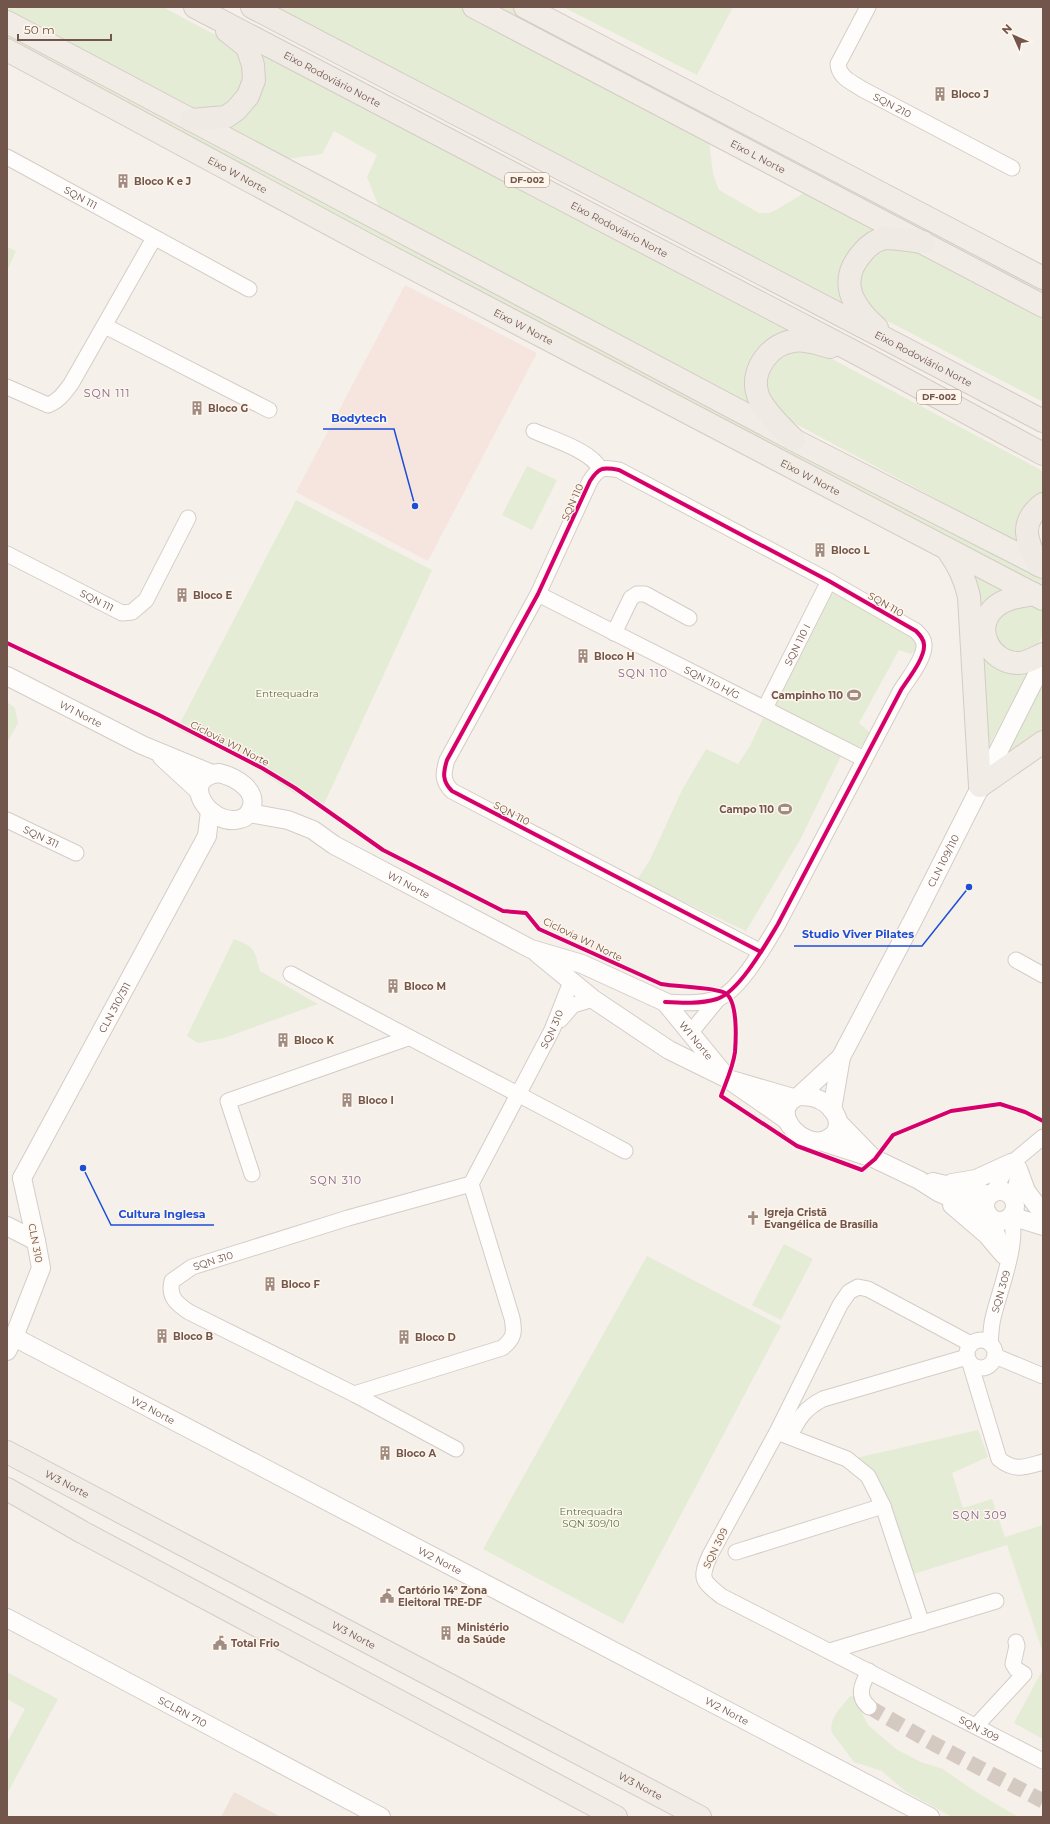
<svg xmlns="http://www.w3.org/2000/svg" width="1050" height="1824" viewBox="0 0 1050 1824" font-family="Montserrat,sans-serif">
<rect width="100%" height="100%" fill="#f6f0ea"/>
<!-- residential -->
<path fill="#efe2d8" d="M 234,1792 L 281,1817 L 221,1817 Z"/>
<!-- commercial -->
<path fill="#f6e5de" d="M 405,285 L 537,353 L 428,561 L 296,492 Z"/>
<!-- green -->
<path fill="#e4ecd5" d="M 7,7 L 163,7 L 236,46 L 248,77 L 229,106 L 198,110 L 7,10 Z
M 276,7 L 465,7 L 709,140 L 713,174 L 719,190 L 759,213 L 769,213 L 776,210 L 804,193 L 810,192 L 893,231 L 873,236 L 851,309 Z
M 495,7 L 513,7 L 1043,286 L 1043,296 Z
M 566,7 L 733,7 L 697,75 L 565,8 Z
M 7,34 L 1043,578 L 1043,589 L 7,43 Z
M 256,48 L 797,333 L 779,337 L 756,411 L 382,215 L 367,177 L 377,155 L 334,131 L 322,154 L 280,160 L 222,125 L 227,123 Z
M 886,246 L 907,247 L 982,288 L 1023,305 L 1043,316 L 1043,402 L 876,315 L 858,294 L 860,268 Z
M 7,247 L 16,251 L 7,271 Z
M 785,349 L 819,352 L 1041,470 L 1043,473 L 1043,498 L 1023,545 L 781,416 L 763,394 L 769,362 Z
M 527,466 L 557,480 L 532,530 L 502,515 Z
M 296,500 L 432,570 L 324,804 L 294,793 L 251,765 L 177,729 Z
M 965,566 L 1018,592 L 981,638 L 1034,662 L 983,757 Z
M 832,589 L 917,639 L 918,649 L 911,654 L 899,650 L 859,723 L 872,734 L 859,748 L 769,706 Z
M 1026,602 L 1043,612 C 1043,636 1045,639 1027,657 L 1000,651 L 992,617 Z
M 1043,673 L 1043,734 L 996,764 Z
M 7,702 L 15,708 L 18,723 L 7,743 Z
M 763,718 L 812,738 L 841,756 L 800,840 L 746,931 L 637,880 L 650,860 L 682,790 L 706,749 L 738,764 L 750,746 Z
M 234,939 C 256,947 254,950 260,971 L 318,1004 L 224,1038 L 198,1043 L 187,1036 Z
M 784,1244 L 813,1259 L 781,1320 L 752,1305 Z
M 647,1256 L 781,1326 L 623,1624 L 483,1549 Z
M 978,1430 L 988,1457 L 952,1473 L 963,1508 L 992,1499 L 1005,1537 L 1043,1525 L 1043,1653 L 1007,1545 L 907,1576 L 856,1458 Z
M 1043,1669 L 1043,1739 L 1014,1723 Z
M 7,1672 L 58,1699 L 7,1794 L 7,1743 L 25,1709 L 7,1699 Z
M 850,1696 L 855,1697 L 859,1701 L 861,1711 L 868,1725 L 896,1749 L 921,1762 L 943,1769 L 973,1790 L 1018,1817 L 952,1817 L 905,1791 L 882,1771 L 854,1762 L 832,1733 C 828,1718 842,1707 850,1696 Z"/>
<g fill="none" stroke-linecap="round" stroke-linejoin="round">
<!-- minor-tunnel -->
<path stroke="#d5cac2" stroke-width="15" stroke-dasharray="15 8" stroke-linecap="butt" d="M 869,1707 L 934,1744 L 1043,1801"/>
<defs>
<g id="minor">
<path id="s1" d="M 868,7 L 838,64 C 839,78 852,82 862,89 L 1012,168"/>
<path id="s2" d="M 7,157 L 249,289"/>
<path d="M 105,326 L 269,410"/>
<path d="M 7,387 L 48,405 C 59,401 64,393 71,384 L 154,238"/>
<path d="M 534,431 C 552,439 592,451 600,469"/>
<path id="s3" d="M 7,554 L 122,613 L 132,612 L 146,600 L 188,518"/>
<path id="s4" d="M 538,594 L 864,759"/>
<path d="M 614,633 L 631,598 L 637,594 L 645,594 L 689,618"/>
<path id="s5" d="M 765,708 L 829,581"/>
<path id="s6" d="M 7,820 L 76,853"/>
<path d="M 1016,960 L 1043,975"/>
<path d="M 291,974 C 402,1035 514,1091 625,1151"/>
<path d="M 665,1002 C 682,1003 700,1004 717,999 C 739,992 766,944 778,924 L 901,690 C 908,679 925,658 924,645 C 924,639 920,635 916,631 L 829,581 L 619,470 C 603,467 599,467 590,481 L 538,594 L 447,760 C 443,773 442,781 452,791 L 761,952"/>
<path d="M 560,1020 L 573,1005 L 593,999"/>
<path d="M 691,1032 L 718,999"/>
<path d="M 252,1174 L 228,1101 L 408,1038"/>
<path d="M 993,1193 L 1007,1167 L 1043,1137"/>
<path d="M 1014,1201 L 1018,1172"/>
<path d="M 992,1218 L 1003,1251"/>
<circle cx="981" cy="1354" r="14"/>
<path id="s7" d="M 990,1343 C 991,1335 991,1326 993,1318 C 998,1295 1021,1237 1010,1217"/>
<path id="s8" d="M 971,1344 L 868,1289 L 858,1287 L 849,1292 L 840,1305 L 777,1432 L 710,1555 C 700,1578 701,1580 721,1596 L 1043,1761"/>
<path d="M 995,1356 L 1043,1376"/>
<path d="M 970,1363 L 999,1459 C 1015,1472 1025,1467 1043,1462"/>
<path id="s9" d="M 354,1394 L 502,1348 C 514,1339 515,1332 512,1318 L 471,1184 L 552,1030 L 571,982"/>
<path d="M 777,1432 L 847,1459 L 868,1476 L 883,1506 L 922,1624"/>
<path d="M 790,1436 C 798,1419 805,1408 823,1399 L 967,1357"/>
<path id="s10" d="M 456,1449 L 354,1394 L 189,1312 C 177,1304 168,1297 172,1281 L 192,1267 L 348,1218 L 471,1184"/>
<path d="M 736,1552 L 883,1506"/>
<path d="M 830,1651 L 996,1601"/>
<path d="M 869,1671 C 862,1684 856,1696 869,1707"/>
<path d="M 976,1726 L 1024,1674 L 1016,1669 L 1013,1664 L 1017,1646 L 1016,1642"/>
</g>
<g id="tertiary">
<path id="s11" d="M 7,676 L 142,745 L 212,774"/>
<path d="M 162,757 L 198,790"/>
<path d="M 219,773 C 235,777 259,790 251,809 C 249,814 245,818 240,819 C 210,828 177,778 219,773 Z"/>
<path id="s12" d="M 249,813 L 288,820 L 313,830 L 334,845 L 531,949 L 582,964 L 665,1002 L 728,1079 L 793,1098"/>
<path d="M 537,953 L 593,999 L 669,1050 L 728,1079 L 787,1120"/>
<path d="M 799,1096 C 806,1096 813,1096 820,1100 C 833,1106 846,1124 832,1136 C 809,1157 763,1111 799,1096 Z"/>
<path d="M 799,1096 L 841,1057"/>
<path id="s13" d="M 832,1110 L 841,1057 L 913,920 L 1043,663"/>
<path d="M 839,1123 L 871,1156"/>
<path d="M 823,1142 L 873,1158 L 919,1180 L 938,1192 L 988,1214"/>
<path d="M 1018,1169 L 1026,1191 L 1043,1214"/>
<path id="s14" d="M 22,1178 L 207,836 L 210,811"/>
<path d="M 933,1182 L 989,1195"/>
<path d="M 952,1183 L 976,1179 L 1011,1163"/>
<circle cx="1000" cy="1206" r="15"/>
<path d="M 952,1205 L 987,1235 L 1004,1255"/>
<path d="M 1011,1216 L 1043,1226"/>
<path d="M 7,1226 L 36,1241"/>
<path id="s15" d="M 14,1337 L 930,1817"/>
<path d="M 7,1351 L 14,1337 L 41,1268 L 36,1241 L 22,1178"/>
<path id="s16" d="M 7,1618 L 381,1817"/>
</g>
<g id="primary">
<path id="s17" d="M 474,7 L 1043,306"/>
<path d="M 525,7 L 1043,278"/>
<path d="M 7,22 L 794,440 L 1043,567"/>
<path id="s18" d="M 7,50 L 372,247 L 1043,599"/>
<path d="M 947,549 C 958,565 965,578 969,597 L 980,786"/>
<path d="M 1034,594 C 1021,596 1005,598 994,608 C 973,628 989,662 1017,663 C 1025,664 1036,657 1043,654"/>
<path d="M 980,786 L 1043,742"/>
<path id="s19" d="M 7,1452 L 700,1817"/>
<path d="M 7,1489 L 82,1532 L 616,1817"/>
</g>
<g id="trunk">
<path id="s20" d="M 195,7 L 858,354 L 1043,454"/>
<path id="s21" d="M 252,7 L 1043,421"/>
<path d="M 191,120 L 226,117 L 236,110 L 248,96 L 254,80 L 253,65 L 247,47 L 227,31"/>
<path d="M 877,328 C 852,306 837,281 863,252 C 868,246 877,239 886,238 C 898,238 911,241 923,242"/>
<path d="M 794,440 C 783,428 760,408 757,392 C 751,369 771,343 794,341 C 806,339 818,344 830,347"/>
<path d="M 1038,565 C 1027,541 1018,523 1043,504"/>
</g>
</defs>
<!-- minor casing -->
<use href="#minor" stroke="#d4ccc7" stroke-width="17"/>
<!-- tertiary casing -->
<use href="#tertiary" stroke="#d4ccc7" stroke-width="20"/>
<!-- primary casing -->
<use href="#primary" stroke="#d5cbc6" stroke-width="24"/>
<!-- trunk casing -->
<use href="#trunk" stroke="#d5cbc6" stroke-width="24"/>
<!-- minor -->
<use href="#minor" stroke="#fefdfc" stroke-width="15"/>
<!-- tertiary -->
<use href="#tertiary" stroke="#fefdfc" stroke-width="18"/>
<!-- primary -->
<use href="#primary" stroke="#f1ece5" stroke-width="22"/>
<!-- trunk -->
<use href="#trunk" stroke="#f0eae5" stroke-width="22"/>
<defs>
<path id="cycleway" d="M 7,643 L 159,715 L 262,768 L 295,788 L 383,850 L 503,911 L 526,913 L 539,929 L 661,984 C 677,987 714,987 725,993 C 738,1000 736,1039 735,1052 C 733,1067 726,1082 721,1096 L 797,1146 L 862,1170 L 875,1159 L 893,1135 L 951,1111 L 1000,1104 L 1025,1112 L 1043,1121
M 665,1002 C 682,1003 700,1004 717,999 C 739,992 766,944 778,924 L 901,690 C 908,679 925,658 924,645 C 924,639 920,635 916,631 L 829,581 L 619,470 C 603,467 599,467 590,481 L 538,594 L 447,760 C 443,773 442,781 452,791 L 761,952"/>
</defs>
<!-- cycleway casing -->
<use href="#cycleway" stroke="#fef5eb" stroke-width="6"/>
<!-- cycleway -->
<use href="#cycleway" stroke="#d6006c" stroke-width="4"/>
</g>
<!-- icons -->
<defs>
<symbol id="building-bare" viewBox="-9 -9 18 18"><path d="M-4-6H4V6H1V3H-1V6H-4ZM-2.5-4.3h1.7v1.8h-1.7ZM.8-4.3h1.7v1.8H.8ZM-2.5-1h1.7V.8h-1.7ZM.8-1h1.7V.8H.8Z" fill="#a08c83" stroke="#fef5eb" stroke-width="2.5" paint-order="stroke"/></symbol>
<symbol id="stadium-bare" viewBox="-9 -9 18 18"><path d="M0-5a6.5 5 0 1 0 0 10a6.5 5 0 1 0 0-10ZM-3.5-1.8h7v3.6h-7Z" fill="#a08c83" stroke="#fef5eb" stroke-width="2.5" paint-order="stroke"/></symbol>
<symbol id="church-bare" viewBox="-9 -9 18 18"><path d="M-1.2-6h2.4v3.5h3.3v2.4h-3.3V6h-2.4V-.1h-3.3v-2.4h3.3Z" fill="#a08c83" stroke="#fef5eb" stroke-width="2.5" paint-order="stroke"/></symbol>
<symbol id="civic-bare" viewBox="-9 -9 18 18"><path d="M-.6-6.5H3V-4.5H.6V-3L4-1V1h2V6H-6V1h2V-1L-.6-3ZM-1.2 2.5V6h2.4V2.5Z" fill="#a08c83" stroke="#fef5eb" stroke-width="2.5" paint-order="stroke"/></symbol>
</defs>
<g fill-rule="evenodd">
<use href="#building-bare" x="930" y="84" width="20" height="20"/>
<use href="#building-bare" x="113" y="171" width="20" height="20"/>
<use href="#building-bare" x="187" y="398" width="20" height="20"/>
<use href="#building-bare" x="810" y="540" width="20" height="20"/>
<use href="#building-bare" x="172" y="585" width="20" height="20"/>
<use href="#building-bare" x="573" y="646" width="20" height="20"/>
<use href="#stadium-bare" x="844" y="685" width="20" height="20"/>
<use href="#stadium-bare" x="775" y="799" width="20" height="20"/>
<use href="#building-bare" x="383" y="976" width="20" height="20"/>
<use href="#building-bare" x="273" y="1030" width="20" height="20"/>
<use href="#building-bare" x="337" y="1090" width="20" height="20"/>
<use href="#church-bare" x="743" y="1208" width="20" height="20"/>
<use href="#building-bare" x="260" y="1274" width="20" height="20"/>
<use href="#building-bare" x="152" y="1326" width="20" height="20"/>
<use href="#building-bare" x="394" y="1327" width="20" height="20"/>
<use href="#building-bare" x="375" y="1443" width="20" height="20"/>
<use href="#civic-bare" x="377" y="1586" width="20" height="20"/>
<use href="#building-bare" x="436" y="1623" width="20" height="20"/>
<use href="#civic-bare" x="210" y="1633" width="20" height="20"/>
</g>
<g text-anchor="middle" stroke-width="3" stroke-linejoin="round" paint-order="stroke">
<!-- shield labels -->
<g fill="#fef5eb" stroke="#9c867c" stroke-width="1">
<rect x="505" y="173" width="44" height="14" rx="3"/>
<rect x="917" y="390" width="44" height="14" rx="3"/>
</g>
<g font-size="9" font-weight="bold" fill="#72564c">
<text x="527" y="183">DF-002</text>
<text x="939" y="400">DF-002</text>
</g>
<!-- street labels -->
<g font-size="10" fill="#72564c" stroke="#fef5eb">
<text dy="4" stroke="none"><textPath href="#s20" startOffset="155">Eixo Rodoviário Norte</textPath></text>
<text dy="4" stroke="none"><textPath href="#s1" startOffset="135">SQN 210</textPath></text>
<text dy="4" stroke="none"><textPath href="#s17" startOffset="321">Eixo L Norte</textPath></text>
<text dy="4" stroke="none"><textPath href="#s18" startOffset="262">Eixo W Norte</textPath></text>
<text dy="4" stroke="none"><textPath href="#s2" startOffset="84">SQN 111</textPath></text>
<text dy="4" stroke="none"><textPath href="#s20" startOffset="479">Eixo Rodoviário Norte</textPath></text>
<text dy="4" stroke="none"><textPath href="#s18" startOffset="586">Eixo W Norte</textPath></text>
<text dy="4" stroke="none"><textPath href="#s21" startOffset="758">Eixo Rodoviário Norte</textPath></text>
<text dy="4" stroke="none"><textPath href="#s18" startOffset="910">Eixo W Norte</textPath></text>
<text transform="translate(572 502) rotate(-66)" y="4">SQN 110</text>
<text dy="4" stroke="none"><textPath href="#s3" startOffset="101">SQN 111</textPath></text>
<text transform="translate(886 604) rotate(30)" y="4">SQN 110</text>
<text dy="4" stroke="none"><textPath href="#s5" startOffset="71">SQN 110 I</textPath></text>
<text dy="4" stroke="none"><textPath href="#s4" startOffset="195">SQN 110 H/G</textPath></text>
<text dy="4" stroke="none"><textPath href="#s11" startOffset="83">W1 Norte</textPath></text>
<text transform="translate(230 743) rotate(27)" y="4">Ciclovia W1 Norte</text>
<text transform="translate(512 813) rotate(28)" y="4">SQN 110</text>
<text dy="4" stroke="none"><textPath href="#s6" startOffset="38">SQN 311</textPath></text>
<text dy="4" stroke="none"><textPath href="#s13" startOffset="275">CLN 109/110</textPath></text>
<text dy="4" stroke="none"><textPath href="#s12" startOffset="177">W1 Norte</textPath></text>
<text transform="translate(583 939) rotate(26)" y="4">Ciclovia W1 Norte</text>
<text dy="4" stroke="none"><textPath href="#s14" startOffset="194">CLN 310/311</textPath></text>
<text dy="4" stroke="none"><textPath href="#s9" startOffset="504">SQN 310</textPath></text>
<text dy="4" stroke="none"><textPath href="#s12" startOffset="509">W1 Norte</textPath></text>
<text transform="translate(36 1243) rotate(79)" y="4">CLN 310</text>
<text dy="4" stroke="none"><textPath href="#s10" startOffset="385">SQN 310</textPath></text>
<text dy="4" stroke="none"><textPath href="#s7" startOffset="53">SQN 309</textPath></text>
<text dy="4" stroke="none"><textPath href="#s15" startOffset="157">W2 Norte</textPath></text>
<text dy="4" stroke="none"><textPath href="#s19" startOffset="68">W3 Norte</textPath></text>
<text transform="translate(715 1548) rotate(-64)" y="4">SQN 309</text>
<text dy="4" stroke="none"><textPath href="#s15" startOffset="481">W2 Norte</textPath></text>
<text dy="4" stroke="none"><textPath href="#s19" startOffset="392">W3 Norte</textPath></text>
<text dy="4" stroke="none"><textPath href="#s15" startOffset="805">W2 Norte</textPath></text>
<text dy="4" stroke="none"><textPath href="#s16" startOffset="199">SCLRN 710</textPath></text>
<text dy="4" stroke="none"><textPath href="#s8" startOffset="774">SQN 309</textPath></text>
<text dy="4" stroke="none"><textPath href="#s19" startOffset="716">W3 Norte</textPath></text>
</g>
<!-- poi labels -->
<g font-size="10" font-weight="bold" fill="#72564c" stroke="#fef5eb" text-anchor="start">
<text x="951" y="98">Bloco J</text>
<text x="134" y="185">Bloco K e J</text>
<text x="208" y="412">Bloco G</text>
<text x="831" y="554">Bloco L</text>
<text x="193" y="599">Bloco E</text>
<text x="594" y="660">Bloco H</text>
<text x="843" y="699" text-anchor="end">Campinho 110</text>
<text x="774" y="813" text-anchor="end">Campo 110</text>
<text x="404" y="990">Bloco M</text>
<text x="294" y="1044">Bloco K</text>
<text x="358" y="1104">Bloco I</text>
<text x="764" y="1216">Igreja Cristã<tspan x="764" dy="12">Evangélica de Brasília</tspan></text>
<text x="281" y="1288">Bloco F</text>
<text x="173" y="1340">Bloco B</text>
<text x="415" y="1341">Bloco D</text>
<text x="396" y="1457">Bloco A</text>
<text x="398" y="1594">Cartório 14ª Zona<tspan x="398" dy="12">Eleitoral TRE-DF</tspan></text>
<text x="457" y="1631">Ministério<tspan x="457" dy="12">da Saúde</tspan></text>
<text x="231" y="1647">Total Frio</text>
</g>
<!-- park labels -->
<g font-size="10" fill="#577844" stroke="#fef5eb">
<text x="287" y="697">Entrequadra</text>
<text x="591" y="1515">Entrequadra<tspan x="591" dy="12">SQN 309/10</tspan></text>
</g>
<!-- neighbourhood labels -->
<g font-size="11" letter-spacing="1" fill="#826795" stroke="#fef5eb">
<text x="107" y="397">SQN 111</text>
<text x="643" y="677">SQN 110</text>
<text x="336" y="1184">SQN 310</text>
<text x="980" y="1519">SQN 309</text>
</g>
</g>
<!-- callouts -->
<path fill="none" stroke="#1d4ed8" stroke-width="1.5" d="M415 506L394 429H323M969 887L922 946H794M83 1168L111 1225H214"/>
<g fill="#1d4ed8" stroke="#fef5eb" stroke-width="1.5">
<circle cx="415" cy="506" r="4"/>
<circle cx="969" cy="887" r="4"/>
<circle cx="83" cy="1168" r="4"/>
</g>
<g font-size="11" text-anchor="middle" font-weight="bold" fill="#1d4ed8" stroke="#fef5eb" stroke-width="3" stroke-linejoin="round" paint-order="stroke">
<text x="359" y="422">Bodytech</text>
<text x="858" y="938">Studio Viver Pilates</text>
<text x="162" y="1218">Cultura Inglesa</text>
</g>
<!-- border -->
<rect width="1050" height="1824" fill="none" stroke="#72564c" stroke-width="16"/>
<!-- north arrow -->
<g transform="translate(1014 36) rotate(315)" stroke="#fef5eb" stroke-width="3" paint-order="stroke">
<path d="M0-3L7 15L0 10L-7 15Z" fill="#72564c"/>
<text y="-6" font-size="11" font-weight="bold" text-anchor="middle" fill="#72564c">N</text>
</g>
<!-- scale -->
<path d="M18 34v6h93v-6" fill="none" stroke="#72564c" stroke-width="2"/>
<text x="24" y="34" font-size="12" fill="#72564c" stroke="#fef5eb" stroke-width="3" paint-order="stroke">50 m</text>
</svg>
